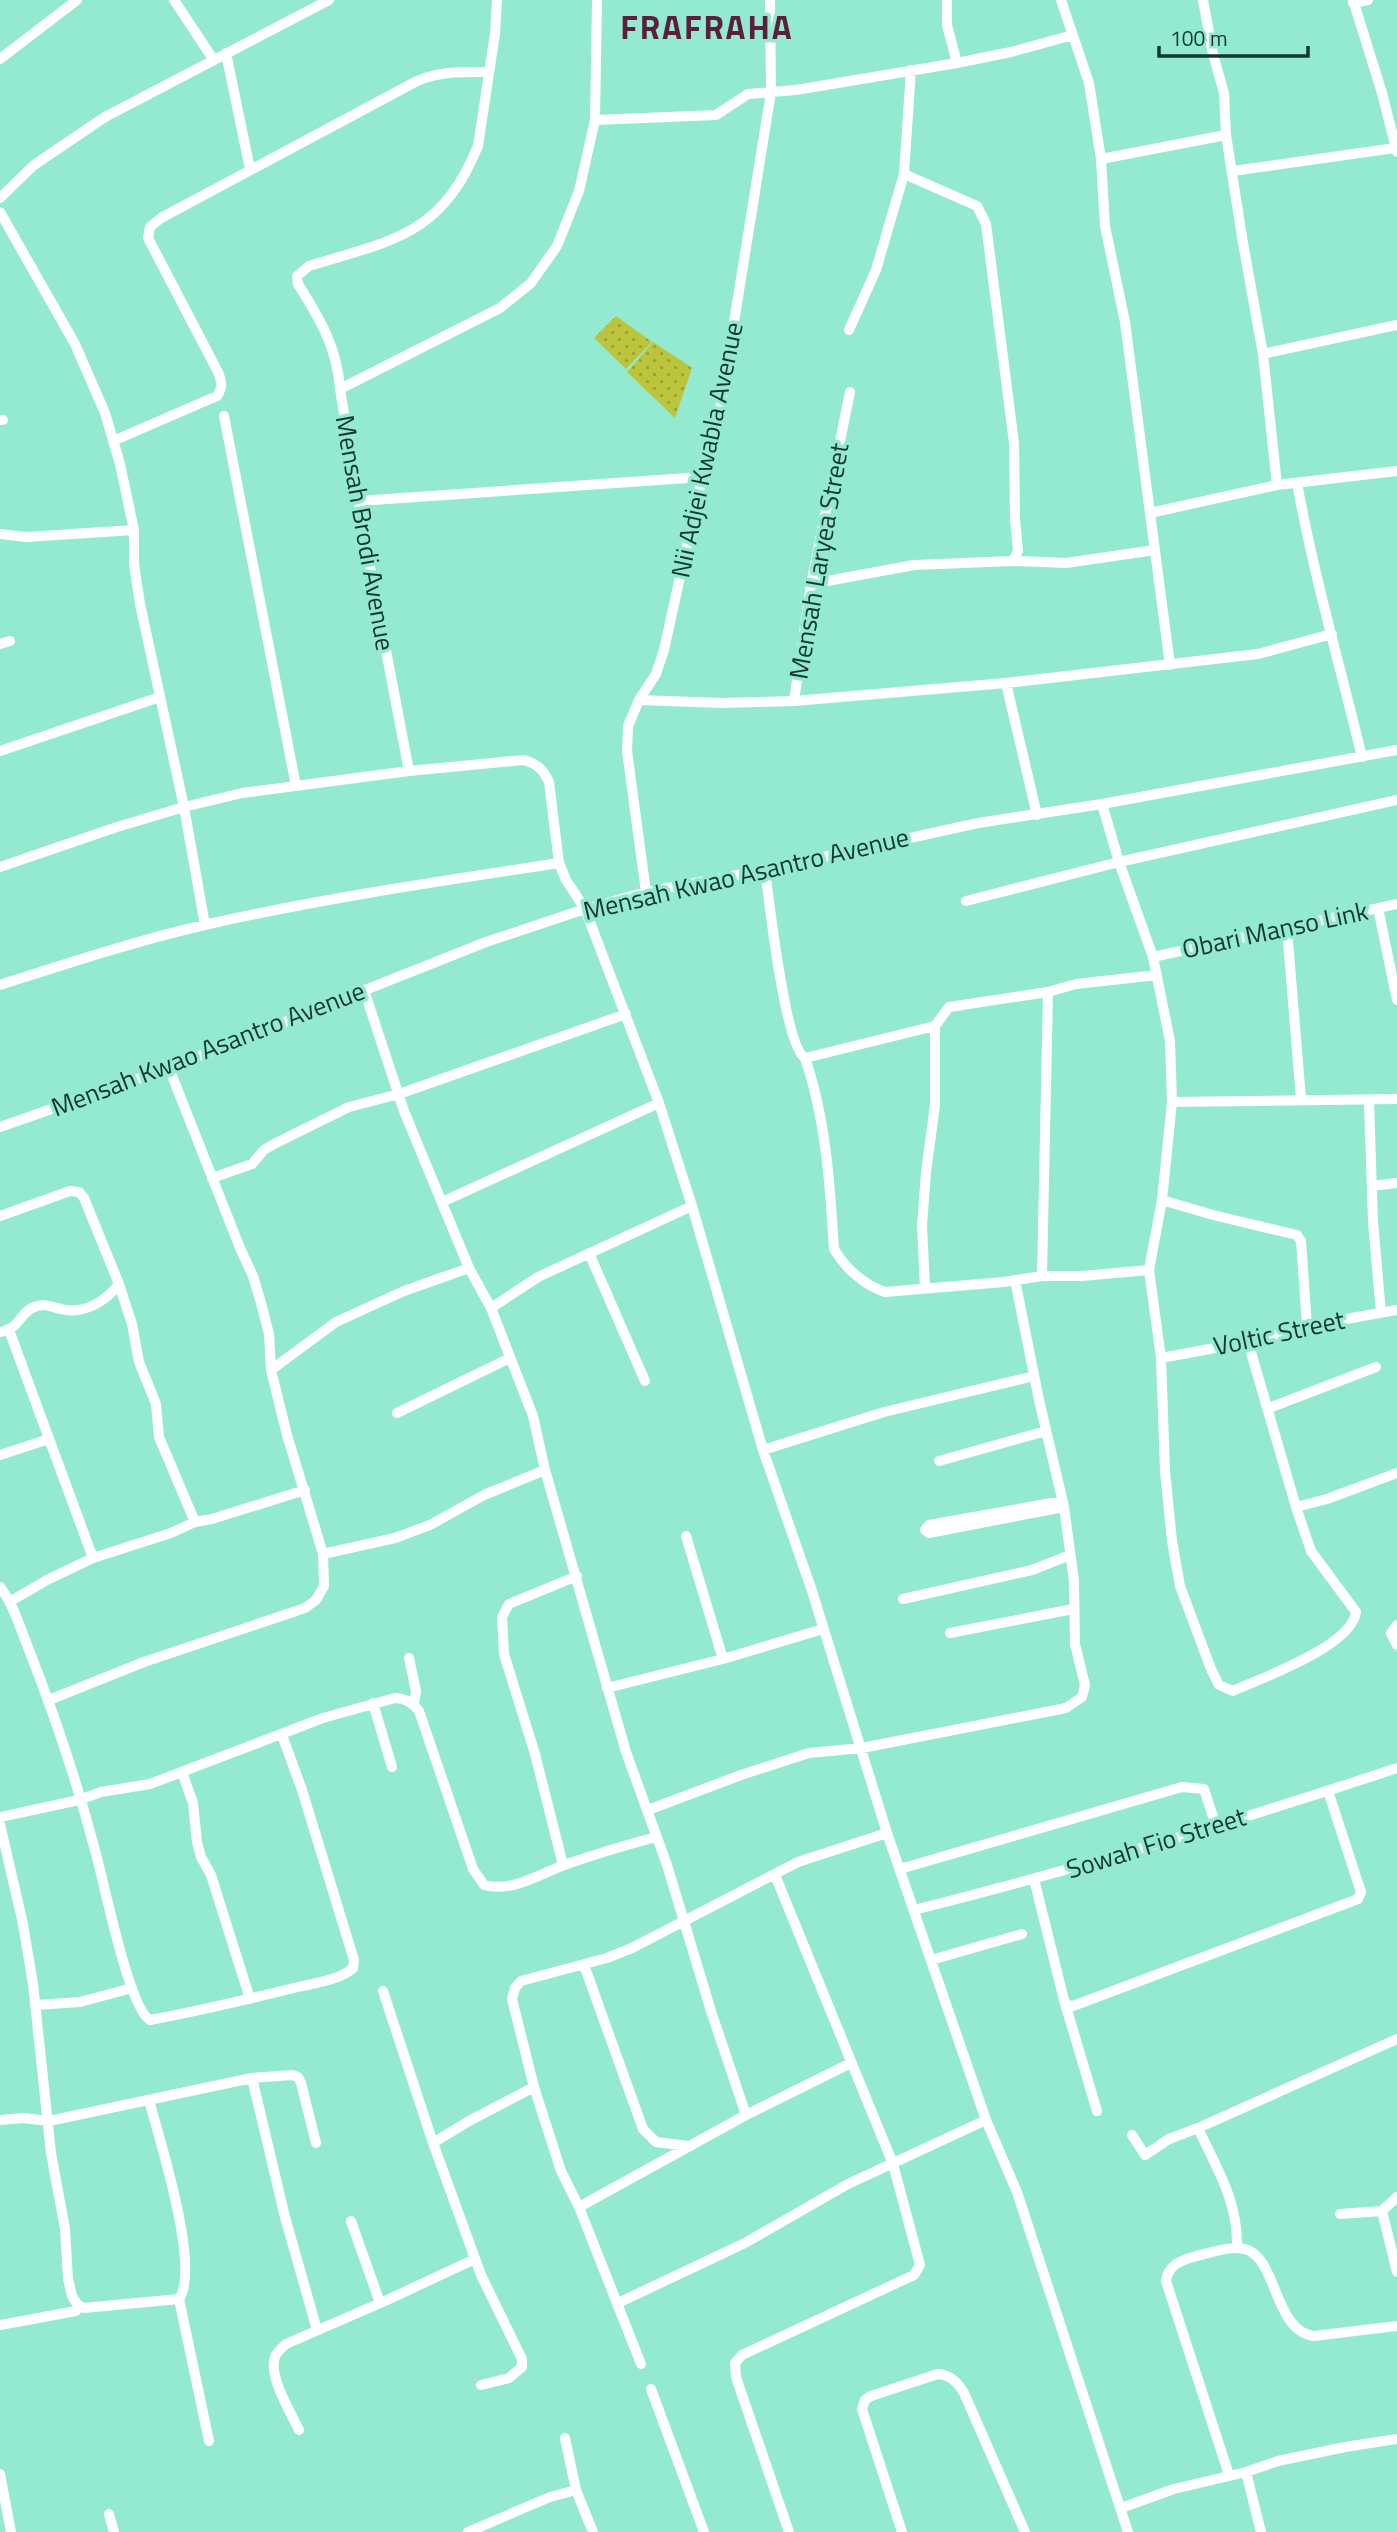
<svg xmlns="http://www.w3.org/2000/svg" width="1397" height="2532" viewBox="0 0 1397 2532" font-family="'Titillium Web',sans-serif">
<defs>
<pattern id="grass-dots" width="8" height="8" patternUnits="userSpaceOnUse" patternTransform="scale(1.75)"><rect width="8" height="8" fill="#bcc43c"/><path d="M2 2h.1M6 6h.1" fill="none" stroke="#98a033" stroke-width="1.8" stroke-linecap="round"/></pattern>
</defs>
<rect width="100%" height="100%" fill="#93ead0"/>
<!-- grass -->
<path fill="url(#grass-dots)" d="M 616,316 L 652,342 L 626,369 L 594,338 Z
M 653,342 L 692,368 L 675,418 L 627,372 Z"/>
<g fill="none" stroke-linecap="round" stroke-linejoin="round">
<!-- minor -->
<path stroke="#fff" stroke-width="10" d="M 174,0 L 213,59
M 947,0 L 947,25 L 957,63
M 1061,0 L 1089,83 L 1101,159 L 1105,226 L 1125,322 L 1150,513 L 1277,485 L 1397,471
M 1203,0 L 1213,54 L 1224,93 L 1226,135 L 1243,243 L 1263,354 L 1277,485
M 1353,0 L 1382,93 L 1397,152
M 1353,3 L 1368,0
M 226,53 L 250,169
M 0,59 L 77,0
M 595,120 L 716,115 L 748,94 L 796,90 L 957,63 L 1011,52 L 1073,35
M 1101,159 L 1226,135
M 1233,171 L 1395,148
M 0,198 L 34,165 L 105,117 L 329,0
M 0,212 L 75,344 L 105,413 L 120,464 L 134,530 L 134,564 L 140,604 L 184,807 L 205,925
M 849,330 L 876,270 L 904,174
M 1263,354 L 1397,325
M 340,389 C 337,347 320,319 298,284 L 297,276 L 309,266 C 393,240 441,236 478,146 L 495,34 L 497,0
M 224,416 L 296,786
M 0,420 L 3,420
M 113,441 L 217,396 C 223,387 222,382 218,372 L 148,238 L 150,227 L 161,218 L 417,81 C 440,71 463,72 487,72
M 1297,483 C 1314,576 1340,666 1362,757
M 359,501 L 702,477
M 1150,513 L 1170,665
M 0,534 L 26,537 L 134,530
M 1013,561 L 1066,563 L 1155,550
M 811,584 L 914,565 L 1013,561 L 1018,551 L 1015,519 L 1014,443 L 986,224 L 977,206 L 904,174 L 911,70
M 0,644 L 10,641
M 1006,683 L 1037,815
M 639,700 L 723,703 L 794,701 L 811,584 L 850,392
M 794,701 L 1006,683 L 1258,654 L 1332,634
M 0,751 L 160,697
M 409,771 L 368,556 L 340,389 L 500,308 L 531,283 L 557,246 L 579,191 L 595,120 L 597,0
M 1102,804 L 1119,862 L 1153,957 L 1170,1041 L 1172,1102 L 1162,1200 L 1149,1270 L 1161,1358 L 1165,1471 L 1172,1541 L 1180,1586 L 1211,1669 L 1219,1685 L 1233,1691 C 1262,1678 1352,1646 1356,1612 L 1311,1551 L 1296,1507
M 0,867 L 117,827 L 184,807 L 242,793 L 409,771 L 524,760 C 537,764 543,769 549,782 L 559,863 L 566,880 L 585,909 L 659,1103 L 692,1206 L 763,1450 L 812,1591 L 887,1833 L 986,2120 L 1017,2192 L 1128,2532
M 765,870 C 769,899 785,1047 805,1058 L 935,1026 L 949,1007 L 1048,992
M 646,892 L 627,751 L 628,726 L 639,700 L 656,674 L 664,650 L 702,477 L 717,428 L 771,92 L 770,0
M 966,901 L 1119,862 L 1397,800
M 1378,908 L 1397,1000
M 1287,929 L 1301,1099
M 1153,957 L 1397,904
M 0,985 C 69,963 138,940 209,924 C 324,898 442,881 559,863
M 364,990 L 404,1111 L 469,1268 L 491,1308 L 533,1416 L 545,1470 L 626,1752 L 667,1865 L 711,2011 L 746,2115 L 851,2063
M 805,1058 C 826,1119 830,1185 834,1249 C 845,1268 864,1285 885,1292 L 1004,1282 L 1042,1276 L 1082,1276 L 1149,1270
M 1369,1101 L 1373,1222 L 1381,1313
M 1172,1102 L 1397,1099
M 0,1127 L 169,1068 L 486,942 L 585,909 L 646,892 L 765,870 L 978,823 L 1102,804 L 1397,750
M 212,1178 L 252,1164 L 264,1150 L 274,1144 L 349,1107 L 399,1094 L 626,1014
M 1372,1186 L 1397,1183
M 1162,1200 L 1213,1215 L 1297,1235 L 1301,1241 L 1307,1326
M 442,1202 L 659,1103
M 0,1216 L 70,1191 L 79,1192 L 84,1198 L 119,1284 L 132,1324 L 139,1362 L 156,1404 L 159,1437 L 195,1522
M 589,1253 L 645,1381
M 1042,1276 L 1048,992 L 1076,984 L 1157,975
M 925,1288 L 922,1226 L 926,1172 L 935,1105 L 935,1026
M 491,1308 L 538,1277 L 692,1206
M 9,1330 L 93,1558
M 0,1332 C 21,1328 19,1313 34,1307 C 44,1303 52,1307 61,1309 C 84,1315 106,1301 119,1284
M 1248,1342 L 1296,1507 L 1327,1499 L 1397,1473
M 1161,1358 L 1248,1342 L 1307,1326 L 1397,1310
M 271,1370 L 336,1322 L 404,1291 L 469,1268
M 1269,1408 L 1376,1367
M 397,1413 L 510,1358
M 763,1450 L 884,1412 L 1034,1376
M 0,1455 L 49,1439
M 939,1461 L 1046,1431
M 1063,1501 L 929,1525 L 925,1530 L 929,1533 L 1064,1507
M 686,1536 L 723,1659
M 323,1554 L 395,1538 L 430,1525 L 484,1495 L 545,1470
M 0,1587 C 14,1605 20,1628 29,1650 C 55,1716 78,1785 96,1854 C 104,1882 129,2009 150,2020 C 200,2011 249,1999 298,1987 C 315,1983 340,1980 353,1968 L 354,1960 L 302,1790 L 282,1735
M 903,1599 L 1032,1570 L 1070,1555
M 11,1601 L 47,1580 L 93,1558 L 171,1533 L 195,1522 L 212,1519 L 305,1490
M 1397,1625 L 1391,1633 L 1397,1645
M 950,1633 L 1073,1609
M 409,1658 L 416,1691 L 414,1704
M 607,1688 L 723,1659 L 823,1629
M 49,1700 L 144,1662 L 305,1608 L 316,1600 L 324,1586 L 323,1554 L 287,1435 L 271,1370 L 269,1334 L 261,1303 L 253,1276 L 240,1248 L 169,1068
M 373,1703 L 392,1767
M 182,1772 L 193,1803 L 197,1842 L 201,1857 L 211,1875 L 250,1999
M 648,1810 L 741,1775 L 809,1753 L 862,1748 L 1066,1708 L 1082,1697 L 1085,1685 L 1075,1644 L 1074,1581 L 1064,1507 L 1039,1400 L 1015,1280
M 0,1817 L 79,1800 L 101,1792 L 150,1784 L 323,1718 L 395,1698 C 406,1699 412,1702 419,1711 L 473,1869 L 484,1885 C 513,1893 541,1873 567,1864 C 596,1854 626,1845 656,1837
M 0,1824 L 23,1924 L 33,1984 L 51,2153 L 65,2229 L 68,2279 L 72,2296 L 77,2304 L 84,2308 L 179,2299
M 563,1865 L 535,1754 L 504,1654 L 502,1617 L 509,1604 L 577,1576
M 900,1869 L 1182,1787 L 1204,1789 L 1216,1826
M 775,1875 L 893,2164 L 920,2265 L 914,2275 L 742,2355 L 735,2363 L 736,2377 L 789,2532
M 1034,1879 L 1064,2000 L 1097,2111
M 914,1910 C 1077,1869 1238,1821 1397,1768
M 931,1960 L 1022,1934
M 584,1965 L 643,2129 L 656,2142 L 688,2146
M 383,1991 L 433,2143 L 481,2275 L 522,2359 L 522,2367 L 509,2378 L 481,2385
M 1064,2000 L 1067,2005 L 1073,2006 L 1358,1899 L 1361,1892 L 1328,1791
M 36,2005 L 80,2002 L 132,1988
M 252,2078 L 285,2217 L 317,2330
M 149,2100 C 159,2138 201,2268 179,2299 L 209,2441
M 0,2120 L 23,2118 L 49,2121 L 252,2078 L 292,2075 L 298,2077 L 301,2083 L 316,2143
M 1198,2128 C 1217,2169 1238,2201 1237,2247
M 1132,2135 L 1145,2155 L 1169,2139 L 1198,2128 L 1397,2039
M 433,2143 L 469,2121 L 534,2087
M 579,2207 L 746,2115
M 1382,2211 L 1397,2272
M 1340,2214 L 1382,2211 L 1397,2197
M 351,2221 L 380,2303
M 618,2303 L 745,2243 L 848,2184 L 986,2120
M 0,2325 L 76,2311
M 641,2364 L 579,2207 L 561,2171 L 534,2087 L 512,1999 L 515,1988 L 521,1981 L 607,1958 L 632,1948 L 798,1862 L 887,1833
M 651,2389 L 704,2532
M 299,2430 C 291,2413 268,2376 275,2357 C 277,2351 282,2348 286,2344 L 385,2301 L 475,2259
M 565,2438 L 576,2490
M 1246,2472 L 1261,2532
M 0,2474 L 11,2532
M 1229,2475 L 1166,2281 C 1168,2266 1179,2261 1193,2257 C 1206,2254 1222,2248 1236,2248 C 1279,2246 1270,2330 1314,2336 L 1397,2326
M 1121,2508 L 1174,2489 L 1246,2472 L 1278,2461 L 1345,2447 L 1397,2439
M 109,2514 L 114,2532
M 468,2532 L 550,2497 L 576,2490 L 593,2532
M 902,2532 L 862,2409 L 865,2400 L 871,2396 L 938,2374 C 951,2375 958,2383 964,2393 L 1025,2532"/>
</g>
<g text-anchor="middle" stroke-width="7" stroke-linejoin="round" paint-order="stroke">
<!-- street labels -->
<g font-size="26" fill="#13382e" stroke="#93ead0">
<text transform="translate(707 450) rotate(-78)" y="9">Nii Adjei Kwabla Avenue</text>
<text transform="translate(365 533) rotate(80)" y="9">Mensah Brodi Avenue</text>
<text transform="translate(819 561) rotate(-80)" y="9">Mensah Laryea Street</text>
<text transform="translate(746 874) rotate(-13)" y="9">Mensah Kwao Asantro Avenue</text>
<text transform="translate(1275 930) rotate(-12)" y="9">Obari Manso Link</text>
<text transform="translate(208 1049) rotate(-21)" y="9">Mensah Kwao Asantro Avenue</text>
<text transform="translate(1279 1333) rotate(-12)" y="9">Voltic Street</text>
<text transform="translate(1156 1843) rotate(-17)" y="9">Sowah Fio Street</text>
</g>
<!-- district labels -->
<g font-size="33" font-weight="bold" letter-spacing="2" fill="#5d1d3d" stroke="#93ead0">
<text x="707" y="39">FRAFRAHA</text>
</g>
</g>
<!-- scale -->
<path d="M1159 46v10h149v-10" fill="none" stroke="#13382e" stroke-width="3.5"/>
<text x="1170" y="46" font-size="21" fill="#13382e" stroke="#93ead0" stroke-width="5" paint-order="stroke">100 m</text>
</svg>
